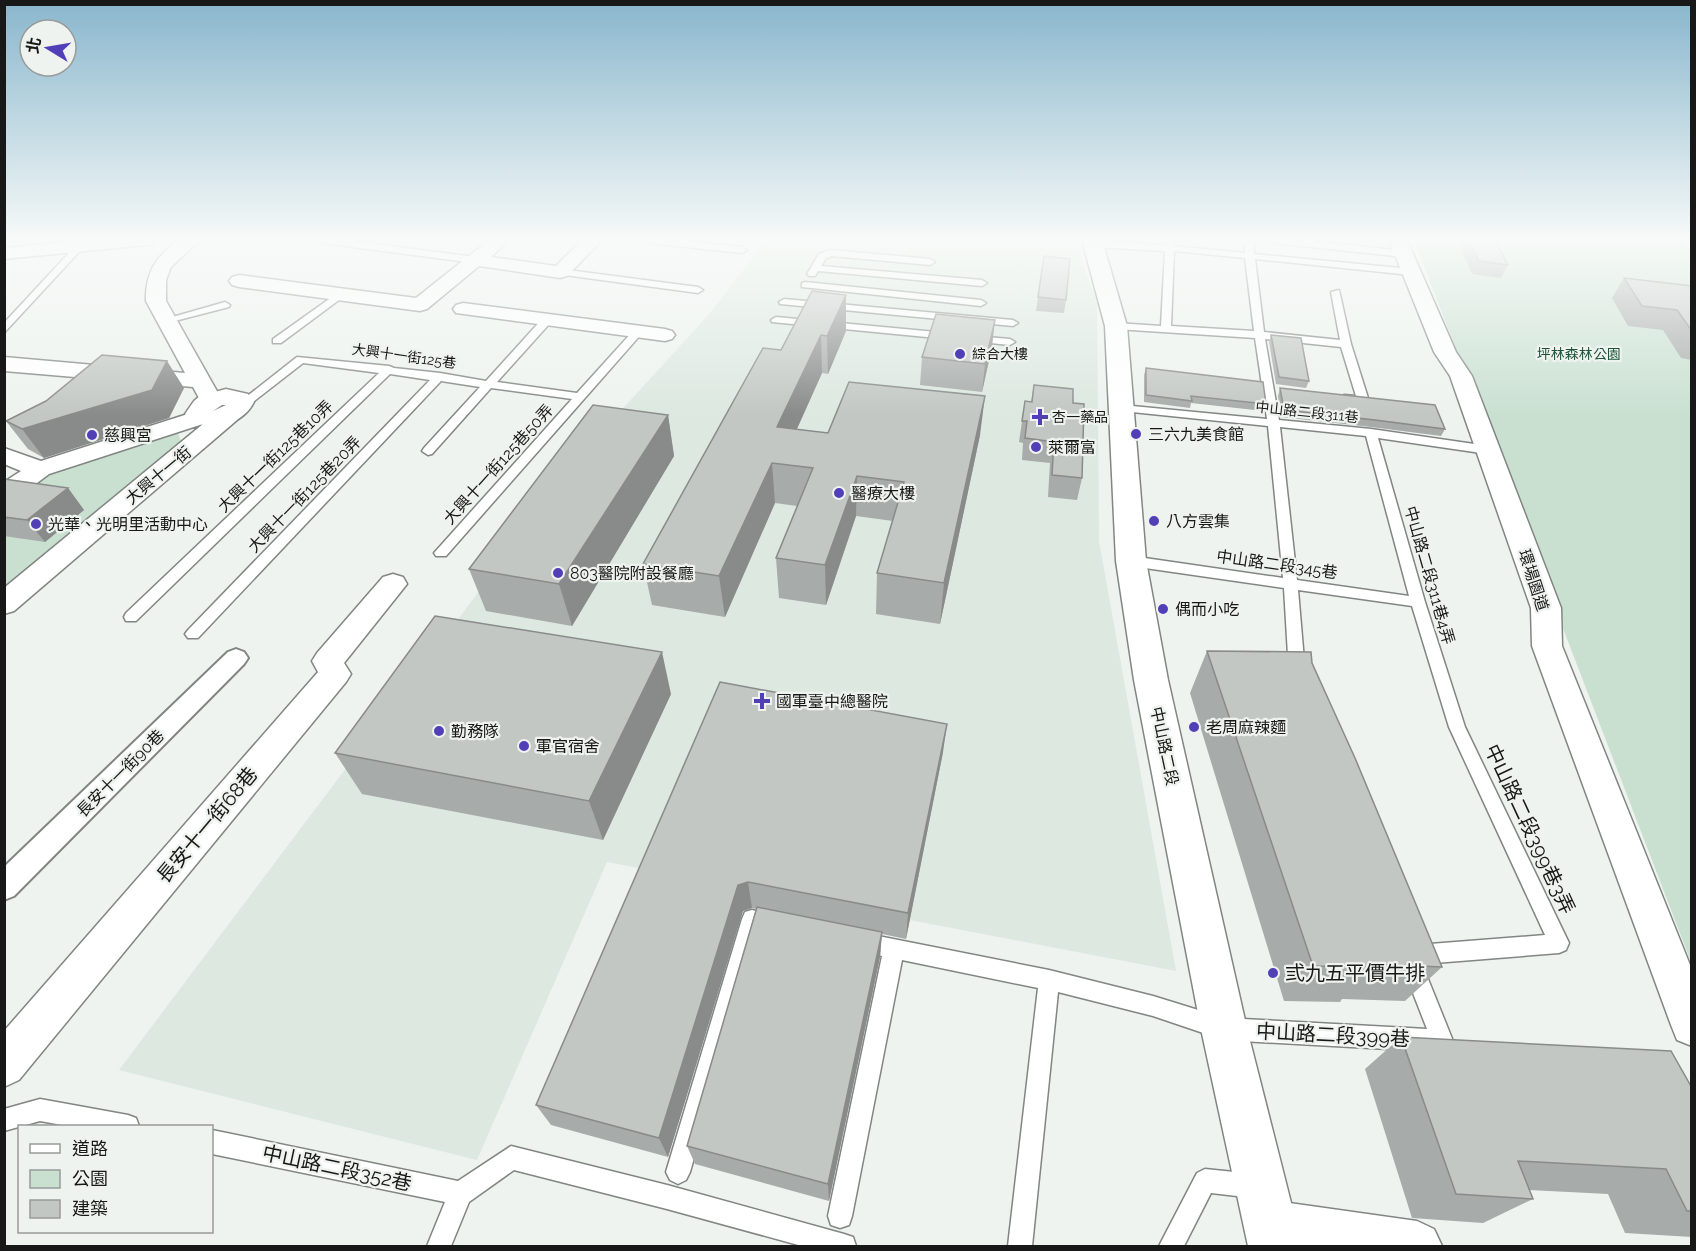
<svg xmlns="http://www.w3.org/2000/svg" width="1696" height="1251" viewBox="0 0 1696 1251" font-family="Raleway,'Noto Sans TC',sans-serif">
<rect width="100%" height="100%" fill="#eef3f0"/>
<!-- built -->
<path fill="#dce8e0" d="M 766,240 L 1075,240 L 1097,303 L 1099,541 L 1176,971 L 607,862 L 477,1160 L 119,1070 L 586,449 L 711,312 Z"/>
<!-- green -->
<path fill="#c9e0d1" d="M 1414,240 L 1691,240 L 1691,962 Z
M 176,427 L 184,450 L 5,599 L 4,502 L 32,482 Z"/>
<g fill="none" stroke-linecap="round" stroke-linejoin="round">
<defs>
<path id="service" d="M 81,240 L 90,240 L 4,333 L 4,323 Z
M 317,240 L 343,240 L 475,257 L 480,260 L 475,263 L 321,243 Z
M 644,240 L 675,240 L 742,247 L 747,250 L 742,253 L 648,243 Z
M 1165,240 L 1174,240 L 1174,246 L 1245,253 L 1245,240 L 1254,240 L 1254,254 L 1411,269 L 1416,272 L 1411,275 L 1255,259 L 1264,332 L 1340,340 L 1331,292 L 1339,290 L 1351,344 L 1368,398 L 1361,403 L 1344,401 L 1338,398 L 1344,395 L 1356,396 L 1341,347 L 1265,339 L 1279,420 L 1371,429 L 1488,446 L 1494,450 L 1488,454 L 1378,438 L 1425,602 L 1465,727 L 1569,943 L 1566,950 L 1559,953 L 1422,964 L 1453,1041 L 1450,1049 L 1442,1052 L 1224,1040 L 1153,1016 L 1058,992 L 1032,1246 L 1008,1246 L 1038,988 L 902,960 L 852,1216 L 849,1225 L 840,1228 L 831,1225 L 828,1216 L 882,956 L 856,950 L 853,943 L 856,936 L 863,933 L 1049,970 L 1153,996 L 1224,1018 L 1427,1029 L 1404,970 L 1410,962 L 1407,955 L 1410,948 L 1417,945 L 1545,935 L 1449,727 L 1412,606 L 1298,590 L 1305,672 L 1303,676 L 1291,676 L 1289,672 L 1284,588 L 1131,566 L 1124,561 L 1131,556 L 1283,578 L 1268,426 L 1122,411 L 1116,408 L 1122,405 L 1267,419 L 1255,338 L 1116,329 L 1111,326 L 1116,323 L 1161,326 L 1165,251 L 1093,247 L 1088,244 L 1093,241 L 1165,245 ZM 1174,251 L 1245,258 L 1254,331 L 1171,326 ZM 1280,427 L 1366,436 L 1409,596 L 1297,580 Z
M 1270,240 L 1301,240 L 1404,251 L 1409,254 L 1404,257 L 1274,243 Z
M 831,250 L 930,259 L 935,262 L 930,265 L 832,256 L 826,258 L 821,266 L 982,280 L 987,283 L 982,286 L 818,271 L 815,276 L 809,276 L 807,274 L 819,254 Z
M 560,269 L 698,287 L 703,290 L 698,293 L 557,274 L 555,272 Z
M 805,282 L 981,300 L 986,303 L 981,306 L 802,287 L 802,283 Z
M 339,292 L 347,294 L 281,343 L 273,343 L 273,339 Z
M 784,299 L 1013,320 L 1018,323 L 1013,326 L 780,304 L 779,302 Z
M 225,302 L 230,305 L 229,307 L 167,323 L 162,320 Z
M 547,317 L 551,318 L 551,322 L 497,382 L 577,393 L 634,330 L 643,332 L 446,556 L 436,556 L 434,553 L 572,399 L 491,388 L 432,454 L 428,455 L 422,451 L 424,448 L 480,387 L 441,381 L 198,638 L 188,638 L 185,634 L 188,630 L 430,380 L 390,374 L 136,621 L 126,621 L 124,617 L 126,613 L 379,373 L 303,363 L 244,409 L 236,409 L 236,405 L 297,357 L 389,366 L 394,368 L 440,373 L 486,381 L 543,318 Z
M 776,317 L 947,333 L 952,336 L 947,339 L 772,322 L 771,320 Z
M 974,336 L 1010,339 L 1015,342 L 1010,345 L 970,341 L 969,339 Z
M 752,910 L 779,917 L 782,924 L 779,931 L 772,933 L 759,930 L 690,1172 L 686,1180 L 678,1184 L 670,1180 L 666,1172 L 742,919 L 745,912 Z
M 40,1099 L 128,1115 L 136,1118 L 139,1126 L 68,1126 L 40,1121 L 4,1131 L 4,1109 Z
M 212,1130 L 458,1181 L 511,1146 L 667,1185 L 844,1234 L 853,1237 L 856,1246 L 802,1246 L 667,1209 L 514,1170 L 469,1202 L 451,1246 L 427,1246 L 445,1202 L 212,1154 Z
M 1205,1169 L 1254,1174 L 1262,1178 L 1266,1186 L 1262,1194 L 1254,1198 L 1211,1193 L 1184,1246 L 1159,1246 L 1197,1173 Z"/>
<path id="pedestrian" d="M 236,649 L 244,652 L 248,658 L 244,664 L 14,896 L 4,900 L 4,867 L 228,652 Z"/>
<path id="minor" d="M 89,240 L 155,240 L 152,244 L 146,245 L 4,259 L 4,248 Z
M 179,240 L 200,240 L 171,267 L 166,280 L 166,301 L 218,393 L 215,398 L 207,400 L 199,398 L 193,387 L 4,371 L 4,357 L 185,373 L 146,301 C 145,273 156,256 179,240 Z
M 489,240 L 509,240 L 491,257 L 556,266 L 582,240 L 602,240 L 567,276 L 560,278 L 479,266 L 427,309 L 420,311 L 239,287 L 232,285 L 229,281 L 232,277 L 239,275 L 416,298 Z
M 1389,240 L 1407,240 L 1456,352 L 1472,376 L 1561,608 L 1562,646 L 1692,970 L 1692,1046 L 1677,1040 L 1671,1025 L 1532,646 L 1531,608 L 1450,376 L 1434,352 Z
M 463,303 L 665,329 L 672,331 L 675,335 L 672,339 L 665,341 L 456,313 L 453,309 L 456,305 Z
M 229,408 L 237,410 L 241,415 L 237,420 L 14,611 L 4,614 L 4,588 L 203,424 L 49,474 L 13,501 L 4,503 L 4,482 L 21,471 L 4,464 L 4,448 L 41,461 L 194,412 L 202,410 L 210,412 L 213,416 L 221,410 Z
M 393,574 L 403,577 L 407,584 L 344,663 L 351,674 L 346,682 L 19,1080 L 4,1087 L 4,1031 L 318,672 L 312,661 L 317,653 L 383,577 Z
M 1269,1200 L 1417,1221 L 1434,1229 L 1442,1246 L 1265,1246 L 1252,1241 L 1245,1224 L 1252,1207 Z"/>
<path id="tertiary" d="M 1082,240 L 1102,240 L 1127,326 L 1146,561 L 1168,680 L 1247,1029 L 1302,1246 L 1248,1246 L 1201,1029 L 1134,680 L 1116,561 L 1105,326 Z
M 226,389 L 248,394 L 254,402 C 242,425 212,433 189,419 L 185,414 L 194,401 L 200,396 ZM 222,405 L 226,405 L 213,411 Z"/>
</defs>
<!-- service casing -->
<use href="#service" stroke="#818683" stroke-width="3"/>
<!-- pedestrian casing -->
<use href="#pedestrian" stroke="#818683" stroke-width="4"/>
<!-- minor casing -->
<use href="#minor" stroke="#818683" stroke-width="3"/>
<!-- tertiary casing -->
<use href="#tertiary" stroke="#818683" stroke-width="3"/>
<!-- service -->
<use href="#service" fill="#fff" fill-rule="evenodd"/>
<!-- pedestrian -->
<use href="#pedestrian" fill="#fff" fill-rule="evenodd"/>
<!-- minor -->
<use href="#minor" fill="#fff" fill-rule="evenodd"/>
<!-- tertiary -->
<use href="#tertiary" fill="#fff" fill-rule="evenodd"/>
</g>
<!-- wall -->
<path fill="#a7aba9" d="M 854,240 L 882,240 L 879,243 Z
M 1457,240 L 1495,240 L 1508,265 L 1501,278 L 1472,274 Z
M 1044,256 L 1066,300 L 1064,313 L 1036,311 Z
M 1624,278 L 1692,286 L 1692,360 L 1681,358 L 1663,330 L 1628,326 L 1612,298 Z
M 812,291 L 846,331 L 828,374 L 822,373 L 797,429 L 828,433 L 980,435 L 940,624 L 876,614 L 877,573 L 893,521 L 856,516 L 826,605 L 779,598 L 776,558 L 797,506 L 775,503 L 725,617 L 652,605 L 643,564 L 781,350 Z
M 1271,335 L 1309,381 L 1306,388 L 1276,384 L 1269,342 Z
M 992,347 L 982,392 L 920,385 L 922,357 Z
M 1146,368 L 1266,404 L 1264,411 L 1191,403 L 1190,408 L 1144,402 L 1144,375 Z
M 1034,385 L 1073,403 L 1082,478 L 1077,500 L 1048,497 L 1050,463 L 1022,460 L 1023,443 L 1019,442 L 1025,401 L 1031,402 Z
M 184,388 L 169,418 L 44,458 L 28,449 L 6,421 Z
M 1280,388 L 1445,429 L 1441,436 L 1371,427 L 1281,417 L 1278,396 Z
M 668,415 L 674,456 L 572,626 L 486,611 L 469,569 Z
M 4,479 L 68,488 L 84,510 L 45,542 L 4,536 Z
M 1207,651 L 1312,663 L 1442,967 L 1405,1001 L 1342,999 L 1340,1002 L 1284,1001 L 1190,693 Z
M 720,682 L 943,752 L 906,939 L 882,934 L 880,957 L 829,1201 L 695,1164 L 687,1146 L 756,909 L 752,908 L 743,911 L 668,1157 L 551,1125 L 536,1105 Z
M 671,694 L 603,840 L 362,794 L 335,753 Z
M 1401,1037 L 1692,1088 L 1692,1237 L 1625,1233 L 1608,1194 L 1529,1190 L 1533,1199 L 1483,1223 L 1412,1218 L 1365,1069 Z"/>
<!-- shaded-wall -->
<path fill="#888b89" d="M 846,295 L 846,331 L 828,374 L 827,336 Z
M 995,320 L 992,347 L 982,392 L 985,364 Z
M 821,335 L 822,373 L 781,464 L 777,427 Z
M 167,361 L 184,388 L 169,418 L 44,458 L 22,429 Z
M 985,396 L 980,435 L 940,624 L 944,583 Z
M 668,415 L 674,456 L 572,626 L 559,584 Z
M 772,463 L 775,503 L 725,617 L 719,576 Z
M 857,476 L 856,516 L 826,605 L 825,565 Z
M 68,488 L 84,510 L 45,542 L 27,520 Z
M 662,652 L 671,694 L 603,840 L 589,801 Z
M 947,724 L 943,752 L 906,939 L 908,913 Z
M 748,882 L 752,908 L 743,911 L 668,1157 L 659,1138 L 738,885 Z
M 882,932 L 880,957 L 829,1201 L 828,1184 Z"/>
<!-- building -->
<path fill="#c2c7c4" stroke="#888b89" stroke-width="1.5" d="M 1469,240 L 1495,240 L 1508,265 L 1479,261 Z
M 1044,256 L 1070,259 L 1066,300 L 1038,297 Z
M 1624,278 L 1692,286 L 1692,331 L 1677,310 L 1642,306 Z
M 812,291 L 846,295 L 827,336 L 821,335 L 777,427 L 828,433 L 849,382 L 985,396 L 944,583 L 877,573 L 904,482 L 857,476 L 825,565 L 776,558 L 813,468 L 772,463 L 719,576 L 643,564 L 763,348 L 781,350 Z
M 936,314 L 995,320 L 985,364 L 922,357 Z
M 1271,335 L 1301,338 L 1309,381 L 1279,377 Z
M 102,355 L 167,361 L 152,390 L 22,429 L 6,421 L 46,401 Z
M 1146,368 L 1263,382 L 1266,404 L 1191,396 L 1192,401 L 1146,395 Z
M 1034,385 L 1073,389 L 1073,403 L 1084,404 L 1082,478 L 1052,475 L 1054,442 L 1025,438 L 1027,421 L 1022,421 L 1025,401 L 1032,402 Z
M 1280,388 L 1435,405 L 1445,429 L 1375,420 L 1284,410 Z
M 593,405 L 668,415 L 559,584 L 469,569 Z
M 4,479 L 68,488 L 27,520 L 4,517 Z
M 435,616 L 662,652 L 589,801 L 335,753 Z
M 1207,651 L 1311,652 L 1312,663 L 1355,758 L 1442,967 L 1372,964 L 1373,967 L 1313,966 Z
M 720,682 L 947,724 L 908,913 L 748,882 L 738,885 L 659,1138 L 536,1105 Z
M 757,907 L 882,932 L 828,1184 L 687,1146 Z
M 1401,1037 L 1671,1051 L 1692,1088 L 1692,1211 L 1687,1211 L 1666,1169 L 1518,1161 L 1533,1199 L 1456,1194 Z"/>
<!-- sky -->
<linearGradient id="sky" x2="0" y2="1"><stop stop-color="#89b6cd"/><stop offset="0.58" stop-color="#f7faf8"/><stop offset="1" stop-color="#f7faf8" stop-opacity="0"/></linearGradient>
<rect width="1696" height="415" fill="url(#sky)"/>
<!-- markers -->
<g fill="#513fb7" stroke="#eef3f0" stroke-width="2">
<circle cx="960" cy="354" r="6"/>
<path d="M1037 408h6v6h6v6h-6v6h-6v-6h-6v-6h6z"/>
<circle cx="1136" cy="434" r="6"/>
<circle cx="92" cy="435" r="6"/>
<circle cx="1036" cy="447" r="6"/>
<circle cx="839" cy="493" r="6"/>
<circle cx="1154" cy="521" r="6"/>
<circle cx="36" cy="524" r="6"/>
<circle cx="558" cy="573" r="6"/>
<circle cx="1163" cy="609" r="6"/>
<path d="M759 692h6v6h6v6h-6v6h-6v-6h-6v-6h6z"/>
<circle cx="1194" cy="727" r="6"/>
<circle cx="439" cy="731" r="6"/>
<circle cx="524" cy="746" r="6"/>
<circle cx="1273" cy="973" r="6"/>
</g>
<g text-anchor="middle" stroke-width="4.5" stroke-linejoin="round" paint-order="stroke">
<!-- far-poi labels -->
<g font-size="14" fill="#171817" stroke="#eef3f0" text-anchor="start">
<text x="972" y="359">綜合大樓</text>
<text x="1052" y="422">杏一藥品</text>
</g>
<!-- far-park labels -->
<g font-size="14" fill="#1f5337" stroke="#eef3f0">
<text x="1579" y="359">坪林森林公園</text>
</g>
<!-- far-street labels -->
<g font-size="14" fill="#171817" stroke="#eef3f0">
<text transform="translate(404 356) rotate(8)" y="5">大興十一街125巷</text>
<text transform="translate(1307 412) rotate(6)" y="5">中山路二段311巷</text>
</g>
<!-- poi labels -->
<g font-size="16" fill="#171817" stroke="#eef3f0" text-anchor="start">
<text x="1148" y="440">三六九美食館</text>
<text x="104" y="441">慈興宮</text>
<text x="1048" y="453">萊爾富</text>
<text x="851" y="499">醫療大樓</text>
<text x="1166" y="527">八方雲集</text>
<text x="48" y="530">光華、光明里活動中心</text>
<text x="570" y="579">803醫院附設餐廳</text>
<text x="1175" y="615">偶而小吃</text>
<text x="776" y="707">國軍臺中總醫院</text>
<text x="1206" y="733">老周麻辣麵</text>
<text x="451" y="737">勤務隊</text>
<text x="536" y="752">軍官宿舍</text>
</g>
<!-- street labels -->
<g font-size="16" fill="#171817" stroke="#eef3f0">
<text transform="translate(275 456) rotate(-44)" y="6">大興十一街125巷10弄</text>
<text transform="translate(498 464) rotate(-48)" y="6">大興十一街125巷50弄</text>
<text transform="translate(158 475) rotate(-40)" y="6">大興十一街</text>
<text transform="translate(304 494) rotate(-46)" y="6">大興十一街125巷20弄</text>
<text transform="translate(1277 564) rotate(8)" y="6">中山路二段345巷</text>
<text transform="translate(1430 575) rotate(74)" y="6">中山路二段311巷4弄</text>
<text transform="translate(1534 580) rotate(72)" y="6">環場園道</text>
<text transform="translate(1165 746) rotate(78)" y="6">中山路二段</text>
<text transform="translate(120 773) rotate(-45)" y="6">長安十一街90巷</text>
</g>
<!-- near-street labels -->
<g font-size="20" fill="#171817" stroke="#eef3f0">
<text transform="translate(207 825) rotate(-50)" y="7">長安十一街68巷</text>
<text transform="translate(1530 829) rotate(65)" y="7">中山路二段399巷3弄</text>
<text transform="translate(1333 1035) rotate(3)" y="7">中山路二段399巷</text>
<text transform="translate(337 1168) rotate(12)" y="7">中山路二段352巷</text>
</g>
<!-- near-poi labels -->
<g font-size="20" fill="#171817" stroke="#eef3f0" text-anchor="start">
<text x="1285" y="980">弎九五平價牛排</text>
</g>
</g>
<!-- border -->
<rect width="1696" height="1251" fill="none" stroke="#171817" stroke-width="12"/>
<!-- legend -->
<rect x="18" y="1125" width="195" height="108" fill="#eef3f0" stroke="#989b99" stroke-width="1.5"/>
<rect x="30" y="1144" width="30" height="9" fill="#ffffff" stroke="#989b99" stroke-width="1.5"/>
<text x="72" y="1155" font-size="18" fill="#171817">道路</text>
<rect x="30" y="1170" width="30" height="18" fill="#c9e0d1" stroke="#989b99" stroke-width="1.5"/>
<text x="72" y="1185" font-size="18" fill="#171817">公園</text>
<rect x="30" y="1200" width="30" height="18" fill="#c2c7c4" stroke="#989b99" stroke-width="1.5"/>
<text x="72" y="1215" font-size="18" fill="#171817">建築</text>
<!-- north arrow -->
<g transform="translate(48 48) rotate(281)"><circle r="28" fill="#eef3f0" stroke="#989b99" stroke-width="1.5"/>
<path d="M0-4.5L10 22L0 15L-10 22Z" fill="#513fb7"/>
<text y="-9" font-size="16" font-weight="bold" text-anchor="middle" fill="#171817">北</text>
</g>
</svg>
